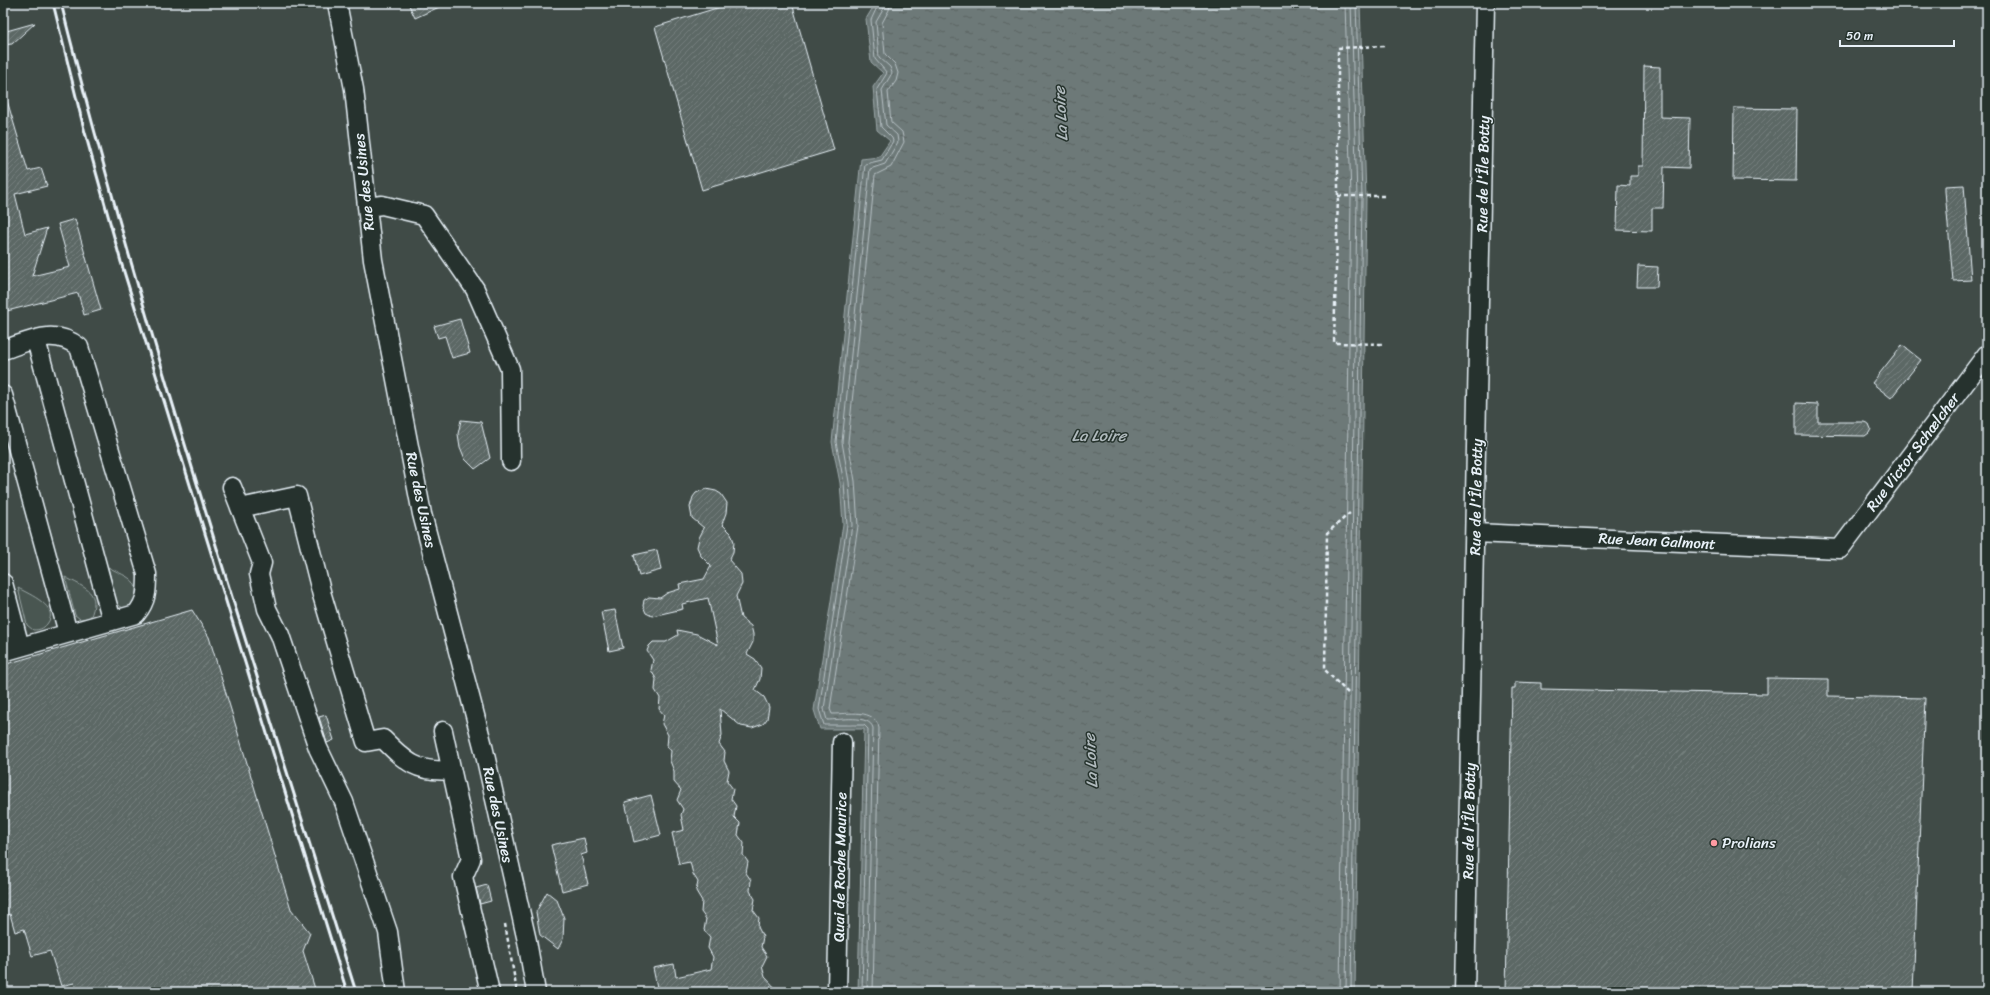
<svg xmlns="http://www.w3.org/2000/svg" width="1990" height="995" viewBox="0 0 1990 995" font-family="Sriracha,sans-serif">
<defs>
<pattern id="water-ripples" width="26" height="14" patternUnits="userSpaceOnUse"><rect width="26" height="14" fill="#6d7978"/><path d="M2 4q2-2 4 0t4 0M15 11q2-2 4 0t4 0" fill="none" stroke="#5b6363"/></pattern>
<pattern id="building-hatch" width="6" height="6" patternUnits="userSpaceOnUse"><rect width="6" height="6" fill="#5c6865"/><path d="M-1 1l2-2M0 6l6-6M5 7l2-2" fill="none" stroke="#737e7c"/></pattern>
</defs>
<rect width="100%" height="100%" fill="#323e39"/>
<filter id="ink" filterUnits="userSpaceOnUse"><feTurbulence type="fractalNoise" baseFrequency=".025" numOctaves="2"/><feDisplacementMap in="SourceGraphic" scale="8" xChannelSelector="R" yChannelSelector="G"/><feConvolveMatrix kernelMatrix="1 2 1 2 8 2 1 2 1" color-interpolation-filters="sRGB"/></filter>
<g filter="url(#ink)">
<!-- built -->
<path fill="#3f4b46" d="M 3,3 L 876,4 L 866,19 L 871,62 L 883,73 L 873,87 L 877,129 L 890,141 L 879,158 L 861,159 L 832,442 L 840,483 L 843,524 L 814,710 L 820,729 L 864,729 L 858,992 L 3,992 Z
M 1360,3 L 1987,3 L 1987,992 L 1355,992 L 1366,197 Z"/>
<!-- green -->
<path fill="#495651" stroke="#98a4a4" d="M 108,567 C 130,579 143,579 132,607 L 123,608 L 117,604 Z
M 65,577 C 85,588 102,592 90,618 L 80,619 L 75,615 Z
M 18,588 C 29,594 61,607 47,624 C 43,629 39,630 33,630 L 27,625 Z"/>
<!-- water -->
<path fill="url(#water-ripples)" stroke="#9ea9ab" d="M 874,3 L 1360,3 L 1366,197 L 1355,992 L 858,992 L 864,729 L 820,729 L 814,710 L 843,524 L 840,483 L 832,442 L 861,159 L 879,157 L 890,141 L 877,130 L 873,87 L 883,73 L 871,62 L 866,19 L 875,4 Z"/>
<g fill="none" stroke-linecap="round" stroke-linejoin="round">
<!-- shore -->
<path stroke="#b7c1c5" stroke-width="1" d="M 862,992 L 868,729 L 864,725 L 824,725 L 819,709 L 847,525 L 844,483 L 836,442 L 865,164 L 882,160 L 893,141 L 892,138 L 881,127 L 877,89 L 887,73 L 875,59 L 871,20 L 879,3
M 867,992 L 873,728 C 869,714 840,720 827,720 L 824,709 L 852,525 L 849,482 L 842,442 L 870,169 L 885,164 L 898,142 L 897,135 L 886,125 L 882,90 L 892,73 L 890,67 L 879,57 L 876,22 L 884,8 L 884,3
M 873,992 L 879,728 C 875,708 848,714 832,714 L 830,709 L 858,526 L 855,481 L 848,442 L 875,175 L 891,167 L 904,142 L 902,132 L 891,122 L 888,92 L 896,81 L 898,73 L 895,64 L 885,54 L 882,23 L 889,10 L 890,3
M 1340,992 L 1351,197 L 1345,3
M 1346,992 L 1357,197 L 1351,3
M 1351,992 L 1362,197 L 1356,3"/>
</g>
<!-- building -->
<path fill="url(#building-hatch)" stroke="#e8f1f8" d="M 408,3 L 448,3 L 415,18 Z
M 733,3 L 792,3 L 834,150 L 702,190 L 655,27 Z
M 35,23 L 12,44 L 3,45 L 3,32 Z
M 1644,66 L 1660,67 L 1660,117 L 1690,118 L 1689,168 L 1664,167 L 1663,208 L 1652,208 L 1652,231 L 1617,230 L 1618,185 L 1630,186 L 1630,176 L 1638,176 L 1638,166 L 1643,166 Z
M 3,97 L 6,97 L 28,171 L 41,168 L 47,186 L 15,194 L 25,234 L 47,228 L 32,276 L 70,267 L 58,224 L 75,219 L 101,310 L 84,315 L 78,293 L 3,312 Z
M 1734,108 L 1797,109 L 1796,181 L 1733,180 Z
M 1964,185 L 1971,280 L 1953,281 L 1945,191 L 1945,186 Z
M 1638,266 L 1658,267 L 1657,287 L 1637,287 Z
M 460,319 L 470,353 L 452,358 L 445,336 L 438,338 L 434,326 Z
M 1902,345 L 1921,360 L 1891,398 L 1872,383 Z
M 1796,403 L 1818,404 L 1818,422 L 1864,422 L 1869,424 L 1871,429 L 1869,433 L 1865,436 L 1796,435 Z
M 461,420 L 481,422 L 490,458 L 475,469 L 465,459 L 460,447 L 458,434 Z
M 706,489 L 716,491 L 721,494 L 727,503 L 726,513 L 722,524 L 731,533 L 734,542 L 733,552 L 729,560 L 741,574 L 742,584 L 736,596 L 741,618 L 751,626 L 753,634 L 753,642 L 747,654 L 755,659 L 761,668 L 760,679 L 755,690 L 764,697 L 769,707 L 767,719 L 763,724 L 752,728 L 741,726 L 720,709 L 722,735 L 719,744 L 725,752 L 724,761 L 729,771 L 727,781 L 733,789 L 731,799 L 736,806 L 734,817 L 740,823 L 738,835 L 744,843 L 743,855 L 748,862 L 746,873 L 751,880 L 750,891 L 755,899 L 753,910 L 759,918 L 758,927 L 763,937 L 761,947 L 767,956 L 762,966 L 765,977 L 779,992 L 658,992 L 653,968 L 674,964 L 676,977 L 711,969 L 713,957 L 708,948 L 710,937 L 704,930 L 706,919 L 701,912 L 702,901 L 696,891 L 698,882 L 693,874 L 690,862 L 679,864 L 672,833 L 684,830 L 681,815 L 683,809 L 677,800 L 681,790 L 674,782 L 674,771 L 670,761 L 671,751 L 667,746 L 668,735 L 662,724 L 664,715 L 659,709 L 660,698 L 655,690 L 656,679 L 651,670 L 653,660 L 647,651 L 649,646 L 653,642 L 666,642 L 678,635 L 677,630 L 697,634 L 718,645 L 708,598 L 682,604 L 683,609 L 652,616 L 646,613 L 643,606 L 644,600 L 649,597 L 660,598 L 667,593 L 680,589 L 679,584 L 704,579 L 711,566 L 701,556 L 697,547 L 699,538 L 704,528 L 692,518 L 690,507 L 693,497 L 696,493 Z
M 657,550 L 661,570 L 639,576 L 634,555 Z
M 192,610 L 209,637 L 291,909 L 310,933 L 303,951 L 316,992 L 77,992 L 74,983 L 61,986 L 50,951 L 32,956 L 24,929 L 15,932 L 10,914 L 6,916 L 3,906 L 3,665 Z
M 615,610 L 623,648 L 609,651 L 601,612 Z
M 1767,678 L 1828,679 L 1828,696 L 1925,698 L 1913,992 L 1506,992 L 1512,688 L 1515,688 L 1515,682 L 1541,683 L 1541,689 L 1767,694 Z
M 326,715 L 334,740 L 327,743 L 319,717 Z
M 651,795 L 661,835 L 634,842 L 625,802 Z
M 584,838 L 587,853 L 581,855 L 588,884 L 562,891 L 551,845 Z
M 487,885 L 491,901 L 480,904 L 476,888 Z
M 547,892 L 557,900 L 564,918 L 563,939 L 558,949 L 540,935 L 536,912 Z"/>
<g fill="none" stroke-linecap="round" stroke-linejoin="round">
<defs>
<path id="minor" d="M 337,3 L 354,89 L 373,260 L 422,514 L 483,746 L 527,941 L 536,992
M 367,207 L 382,205 L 424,215 L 475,289 L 510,369 L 511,461
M 36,340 L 112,621
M 3,350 C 31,341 53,327 79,347 L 147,574 C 147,590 147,601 136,614 L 3,652
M 3,395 L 68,633
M 232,487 L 262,563 L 259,574 L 267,609 L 280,635 L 318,748 L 344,802 L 388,932 L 396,992
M 240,508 L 297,496 L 322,595 L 366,742 L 383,739 C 406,762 417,773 451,770
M 1475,533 L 1840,549 L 1987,354
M 3,583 L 20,647
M 443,731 L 471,859 L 463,877 L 490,992
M 837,992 L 842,742
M 1465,992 L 1485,3"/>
</defs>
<!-- minor casing -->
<use href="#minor" stroke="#e8f1f8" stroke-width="21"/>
<!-- path -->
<path stroke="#e8f1f8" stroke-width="2.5" stroke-dasharray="4 3" stroke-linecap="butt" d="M 1384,46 L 1338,48 L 1338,196 L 1334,343 L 1384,344
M 1338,196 L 1384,196
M 1348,693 L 1325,670 L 1327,533 L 1351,512
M 505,924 L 517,992"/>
<!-- minor -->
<use href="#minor" stroke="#26332d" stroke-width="18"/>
<!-- rail -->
<path stroke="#e8f1f8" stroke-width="3" d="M 53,3 L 84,129 L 121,262 L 347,992
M 61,3 C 145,337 254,663 356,992"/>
</g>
</g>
<!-- markers -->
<circle fill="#ff9aa2" stroke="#26332d" stroke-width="1.5" cx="1714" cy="843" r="4"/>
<g text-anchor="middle" stroke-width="3" stroke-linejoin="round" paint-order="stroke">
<!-- street labels -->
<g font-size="15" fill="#e8f1f8" stroke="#26332d">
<text transform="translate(1483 174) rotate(-89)" y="5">Rue de l'Île Botty</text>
<text transform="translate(364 182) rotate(-96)" y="5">Rue des Usines</text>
<text transform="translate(1913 452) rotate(-53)" y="5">Rue Victor Schœlcher</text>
<text transform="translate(1476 497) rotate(-89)" y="5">Rue de l'Île Botty</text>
<text transform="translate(421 500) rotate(78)" y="5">Rue des Usines</text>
<text transform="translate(1657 541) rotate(3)" y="5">Rue Jean Galmont</text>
<text transform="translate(498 815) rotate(78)" y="5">Rue des Usines</text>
<text transform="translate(1469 821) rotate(-89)" y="5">Rue de l'Île Botty</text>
<text transform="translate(840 867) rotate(-89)" y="5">Quai de Roche Maurice</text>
</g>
<!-- poi labels -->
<g font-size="15" fill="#e8f1f8" stroke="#26332d" text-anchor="start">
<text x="1722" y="848">Prolians</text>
</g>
<!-- water labels -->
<g font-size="16" font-style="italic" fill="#b1bbbe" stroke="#26332d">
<text transform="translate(1060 114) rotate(-93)" y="6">La Loire</text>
<text x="1099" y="441">La Loire</text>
<text transform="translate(1090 761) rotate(-93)" y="6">La Loire</text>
</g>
</g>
<!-- margin -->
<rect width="1990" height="995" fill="none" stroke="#26332d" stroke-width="16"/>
<rect x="8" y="8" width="1974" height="979" fill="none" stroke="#e8f1f8" stroke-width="1.5" filter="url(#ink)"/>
<!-- scale -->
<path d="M1840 40v6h114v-6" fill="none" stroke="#e8f1f8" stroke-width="2"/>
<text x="1846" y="40" font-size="12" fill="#e8f1f8" stroke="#26332d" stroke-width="3" paint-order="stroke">50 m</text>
</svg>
